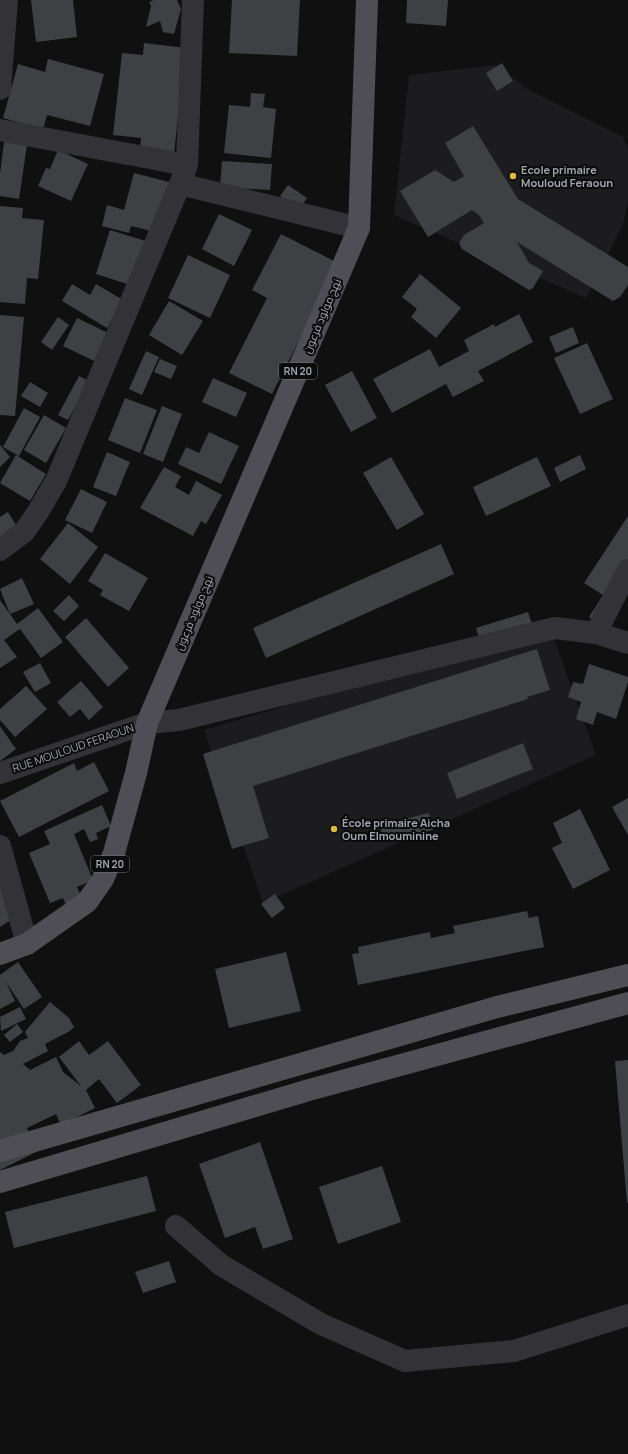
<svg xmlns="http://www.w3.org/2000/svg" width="628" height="1454" viewBox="0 0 628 1454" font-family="Manrope,Cairo,sans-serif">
<rect width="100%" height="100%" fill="#101011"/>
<!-- built -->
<path fill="#1c1c1e" d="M 496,65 L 527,89 L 623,137 L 628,149 L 628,202 L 623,224 L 586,298 L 394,215 L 409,75 Z
M 550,628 L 596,755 L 263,903 L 204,730 Z"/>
<!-- building -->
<path fill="#3f4044" d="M 31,0 L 73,0 L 77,37 L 36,42 Z
M 154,0 L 177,0 L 181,9 L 174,34 L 163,32 L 160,21 L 146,27 L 151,6 L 149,2 Z
M 232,0 L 300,0 L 297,56 L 229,53 Z
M 407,0 L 448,0 L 446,26 L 406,23 Z
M 144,43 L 186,48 L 174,153 L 140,149 L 141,138 L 113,135 L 122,53 L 143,55 Z
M 48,59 L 104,74 L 90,126 L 47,115 L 43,129 L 3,118 L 18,64 L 45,72 Z
M 502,63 L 513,81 L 497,91 L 486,73 Z
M 251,93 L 265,94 L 263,107 L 276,109 L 271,158 L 224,153 L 229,105 L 250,107 Z
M 473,126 L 518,199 L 628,267 L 628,285 L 620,297 L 613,301 L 517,242 L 529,263 L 543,271 L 533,288 L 529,290 L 462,249 L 459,243 L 464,235 L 484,223 L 479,215 L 472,210 L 428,237 L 400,191 L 435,170 L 454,182 L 464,176 L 445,143 Z
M 4,142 L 27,145 L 19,199 L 0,196 L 0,174 Z
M 58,150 L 88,164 L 71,201 L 38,186 L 46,168 L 50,169 Z
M 222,161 L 272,164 L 270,190 L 220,187 Z
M 134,173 L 177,184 L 164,234 L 131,226 L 129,233 L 102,226 L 107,205 L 124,210 Z
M 288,185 L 307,198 L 299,210 L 280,196 Z
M 0,206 L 23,208 L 22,218 L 44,220 L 38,279 L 27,278 L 25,304 L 0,302 Z
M 219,214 L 252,230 L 234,266 L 202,249 Z
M 110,230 L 152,243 L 137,287 L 96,274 Z
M 281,234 L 338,263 L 272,394 L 229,373 L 267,298 L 252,290 Z
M 188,255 L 230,275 L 210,318 L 168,298 Z
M 420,274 L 461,308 L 436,338 L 411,317 L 417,309 L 402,297 Z
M 72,284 L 90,295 L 96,284 L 123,300 L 107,328 L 62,301 Z
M 169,301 L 203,321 L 182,355 L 149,335 Z
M 519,314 L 533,342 L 478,371 L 484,381 L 453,397 L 446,384 L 392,413 L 373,379 L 430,349 L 439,367 L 469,351 L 464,340 L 494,324 L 495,327 Z
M 0,315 L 24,317 L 15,416 L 0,415 Z
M 58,317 L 69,325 L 52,350 L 41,342 Z
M 77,318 L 108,333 L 94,361 L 63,346 Z
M 573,327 L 579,343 L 556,353 L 549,337 Z
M 587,343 L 613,399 L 580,414 L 554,358 Z
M 146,351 L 159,357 L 142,395 L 129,389 Z
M 160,359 L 177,366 L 171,379 L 154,372 Z
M 352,371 L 377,418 L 351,432 L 325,385 Z
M 79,376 L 89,381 L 68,420 L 58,415 Z
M 213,378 L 247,393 L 236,417 L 202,402 Z
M 30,382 L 48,393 L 40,407 L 21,396 Z
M 125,398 L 157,410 L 140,453 L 108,440 Z
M 162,406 L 182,414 L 163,462 L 143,454 Z
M 24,408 L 40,417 L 19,456 L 3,447 Z
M 44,415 L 66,428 L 46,463 L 24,450 Z
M 209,432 L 239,446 L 221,484 L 178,464 L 186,447 L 199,453 Z
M 0,445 L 10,457 L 0,467 Z
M 107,452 L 130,462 L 116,496 L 93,487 Z
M 16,455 L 46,474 L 30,501 L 0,483 Z
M 580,455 L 586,469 L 560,482 L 554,468 Z
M 391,457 L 424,514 L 397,530 L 363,473 Z
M 537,457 L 551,486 L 486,516 L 473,487 Z
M 164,467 L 181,476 L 175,487 L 189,495 L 196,481 L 222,495 L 206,524 L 201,521 L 193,536 L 140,508 Z
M 81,489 L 107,502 L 92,533 L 65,520 Z
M 8,512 L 16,525 L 6,532 L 14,544 L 0,547 L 0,517 Z
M 628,516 L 628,570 L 595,621 L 589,617 L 603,595 L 584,583 Z
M 68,523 L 98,547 L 70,584 L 40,559 Z
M 441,544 L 454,574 L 266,658 L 253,628 Z
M 105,553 L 148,578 L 129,611 L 100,595 L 103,590 L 88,581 Z
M 22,578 L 34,604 L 10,614 L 0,589 Z
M 69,595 L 79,606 L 64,621 L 53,611 Z
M 0,600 L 17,624 L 38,608 L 63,642 L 41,658 L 20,629 L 4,640 L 17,657 L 0,668 Z
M 528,612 L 532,624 L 480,641 L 476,628 Z
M 86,618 L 129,668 L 108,687 L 65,637 Z
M 537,649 L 550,690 L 527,697 L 528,699 L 253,786 L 269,838 L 232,849 L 203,754 Z
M 40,663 L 51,683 L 35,692 L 23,672 Z
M 589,664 L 628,677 L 628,682 L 616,719 L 597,712 L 593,725 L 576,719 L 581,702 L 568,697 L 573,682 L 583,684 Z
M 81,681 L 103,707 L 89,720 L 80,709 L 70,717 L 57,702 Z
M 26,686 L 47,709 L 15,737 L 0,720 L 0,709 Z
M 0,726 L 16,749 L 0,761 Z
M 523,743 L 533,769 L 457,799 L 447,773 Z
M 94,762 L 109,791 L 19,837 L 0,801 L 74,763 L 77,771 Z
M 628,798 L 628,835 L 612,807 Z
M 102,805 L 111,826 L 96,833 L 98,839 L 90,842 L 84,829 L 74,834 L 93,880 L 77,887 L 85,905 L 69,912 L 63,898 L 50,903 L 29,853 L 50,844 L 44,831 Z
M 580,809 L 610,870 L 573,889 L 552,848 L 562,843 L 553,823 Z
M 429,813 L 433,830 L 384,842 L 380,825 Z
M 0,876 L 22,913 L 0,927 Z
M 275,894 L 285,908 L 272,918 L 261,904 Z
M 527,911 L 529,918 L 538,916 L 544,947 L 358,985 L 352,954 L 359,953 L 358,947 L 430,932 L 431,938 L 455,933 L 453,926 Z
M 286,952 L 301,1011 L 229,1028 L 215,969 Z
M 18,962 L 42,997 L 24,1009 L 6,982 L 15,1001 L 0,1009 L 0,975 Z
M 50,1002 L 69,1018 L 74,1027 L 70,1031 L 45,1044 L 48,1051 L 23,1064 L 30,1070 L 56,1057 L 63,1072 L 81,1086 L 59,1057 L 79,1041 L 89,1055 L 108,1041 L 141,1085 L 117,1103 L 99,1079 L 86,1090 L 95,1108 L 61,1125 L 56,1114 L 27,1128 L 38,1151 L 0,1170 L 0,1052 L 4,1055 L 13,1051 L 20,1041 L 28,1038 L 25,1032 Z
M 20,1007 L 26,1019 L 1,1031 L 0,1017 Z
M 17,1024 L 23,1032 L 10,1042 L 4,1035 Z
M 628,1060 L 628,1203 L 627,1203 L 615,1061 Z
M 260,1142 L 293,1239 L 263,1249 L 255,1227 L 225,1238 L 199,1164 Z
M 382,1166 L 401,1222 L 338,1244 L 319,1187 Z
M 147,1176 L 156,1211 L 14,1248 L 5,1212 Z
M 169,1261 L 176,1282 L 143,1293 L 135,1272 Z"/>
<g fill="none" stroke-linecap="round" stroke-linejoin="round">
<!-- minor -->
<path stroke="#333337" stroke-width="22" d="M 0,89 L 7,0
M 0,130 L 187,165
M 180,184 L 359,228
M 0,550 L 24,532 L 38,512 L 56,481 L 180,184 L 187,165 L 193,0
M 596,633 L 628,570
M 0,773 L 147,723 L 179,720 L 555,628 L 596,633 L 628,643
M 0,846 L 27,944
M 176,1226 L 221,1265 L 321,1324 L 405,1361 L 514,1351 L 628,1315"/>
<!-- major -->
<path stroke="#4e4e54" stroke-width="22" d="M 0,954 L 27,944 L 87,902 L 103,879 L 114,853 L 136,773 L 147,723 L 359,228 L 367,0
M 0,1151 L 497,1007 L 628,975
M 0,1182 L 309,1090 L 628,1003"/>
</g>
<!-- markers -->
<g fill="#d9bd40" stroke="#0b0b0c" stroke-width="1.5">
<circle cx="513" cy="176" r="4"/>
<circle cx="334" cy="829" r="4"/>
</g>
<g text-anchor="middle" stroke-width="4" stroke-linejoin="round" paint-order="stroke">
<!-- shield labels -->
<g fill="#0b0b0c" stroke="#75777f" stroke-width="1">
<rect x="279" y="363" width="38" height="16" rx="3"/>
<rect x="91" y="856" width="38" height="16" rx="3"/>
</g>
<g font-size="10" font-weight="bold" fill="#a3a5b0">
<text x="298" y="375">RN 20</text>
<text x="110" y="868">RN 20</text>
</g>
<!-- poi labels -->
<g font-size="11" font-weight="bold" fill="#a3a5b0" stroke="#0b0b0c" text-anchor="start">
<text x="521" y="174">Ecole primaire<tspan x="521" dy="13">Mouloud Feraoun</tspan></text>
<text x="342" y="827">École primaire Aicha<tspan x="342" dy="13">Oum Elmouminine</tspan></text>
</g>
<!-- street labels -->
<g font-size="11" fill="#a3a5b0" stroke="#0b0b0c">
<text transform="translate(322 316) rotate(-67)" y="4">نهج مولود فرعون</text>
<text transform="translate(194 613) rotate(-67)" y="4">نهج مولود فرعون</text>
<text transform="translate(73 748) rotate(-19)" y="4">RUE MOULOUD FERAOUN</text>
</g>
</g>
</svg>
